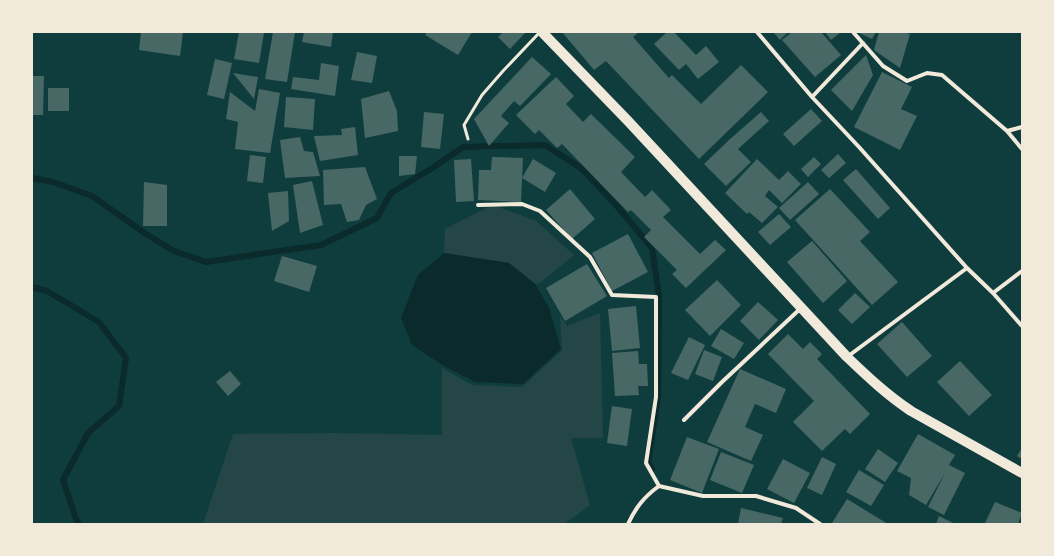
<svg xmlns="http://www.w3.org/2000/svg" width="1054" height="556" viewBox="0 0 1054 556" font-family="Spectral,serif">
<rect width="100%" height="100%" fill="#0f3d3e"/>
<!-- green -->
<path fill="#244646" d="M 493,205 L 536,221 L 574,255 L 540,283 L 535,284 L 509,263 L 444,253 L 445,229 Z
M 600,313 L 603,438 L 571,438 L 590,505 L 564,524 L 203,524 L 233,434 L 334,433 L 442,435 L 442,368 L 472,385 L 522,387 L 562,350 L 560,316 L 567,326 Z"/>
<!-- water -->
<path fill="#0a2a2b" d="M 444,253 L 509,263 L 535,284 L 549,308 L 561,349 L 523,384 L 475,382 L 444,366 L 412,345 L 401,318 L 418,275 Z"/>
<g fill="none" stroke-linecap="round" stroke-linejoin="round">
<!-- stream -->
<path stroke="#0a2a2b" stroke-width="6" d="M 32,178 L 53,182 L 92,196 L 146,234 L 174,251 L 206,262 L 321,245 L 377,218 L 391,193 L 434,167 L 463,147 L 545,145 L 581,168 L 616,205 L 652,248 L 659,296 L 658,397 L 648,463 L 652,469
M 32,287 L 47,291 L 99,322 L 126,358 L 119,406 L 88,433 L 63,480 L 76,519 L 79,524"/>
</g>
<!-- building -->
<path fill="#486865" d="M 141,32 L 183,32 L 180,56 L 139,50 Z
M 239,32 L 264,33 L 259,63 L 234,59 Z
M 273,32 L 295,32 L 287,82 L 265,79 Z
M 304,32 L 333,32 L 331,47 L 302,42 Z
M 427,32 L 472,32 L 458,55 L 425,35 Z
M 503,32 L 526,32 L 510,49 L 498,37 Z
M 562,32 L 639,32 L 633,37 L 669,78 L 672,75 L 701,104 L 741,65 L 768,92 L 699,159 L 606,61 L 594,70 Z
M 667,32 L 674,32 L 696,55 L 706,46 L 719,62 L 698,79 L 686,64 L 679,70 L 654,44 Z
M 773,32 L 788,32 L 780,40 Z
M 792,32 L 821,32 L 841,55 L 815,77 L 782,40 Z
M 825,32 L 841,32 L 831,40 Z
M 857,32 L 876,32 L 872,39 Z
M 879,32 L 903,32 L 910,34 L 900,68 L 874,50 Z
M 357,52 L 377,56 L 372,83 L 351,80 Z
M 866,55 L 873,75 L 852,111 L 831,90 Z
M 532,57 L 551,74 L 520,106 L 514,101 L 501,116 L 509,123 L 489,146 L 474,119 Z
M 215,59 L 232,63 L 224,99 L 207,95 Z
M 321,63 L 339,66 L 335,96 L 291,89 L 293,77 L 319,80 Z
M 882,72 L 912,87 L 901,109 L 917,116 L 900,150 L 854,127 Z
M 233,73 L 258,77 L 254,99 Z
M 32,76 L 44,76 L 43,115 L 32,115 Z
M 556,77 L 574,96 L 566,104 L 583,122 L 591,114 L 635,157 L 621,172 L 645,197 L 652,190 L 671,210 L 663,217 L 700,254 L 715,240 L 726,250 L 686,288 L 672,274 L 677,270 L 644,237 L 651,230 L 631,210 L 628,212 L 562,144 L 557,148 L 539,130 L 535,134 L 516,115 Z
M 48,88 L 69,88 L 69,111 L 48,111 Z
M 259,89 L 280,93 L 270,153 L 235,149 L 238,122 L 226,119 L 230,92 L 255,111 Z
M 389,91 L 397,111 L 398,131 L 365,138 L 361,99 Z
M 286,97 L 315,99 L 313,130 L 284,127 Z
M 811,109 L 822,121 L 794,146 L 783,134 Z
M 424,112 L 444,114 L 440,149 L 421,147 Z
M 761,112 L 769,121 L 738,149 L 751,162 L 726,186 L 704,164 L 729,140 Z
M 355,127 L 358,155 L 320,161 L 314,136 L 342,135 L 341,129 Z
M 300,137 L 304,151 L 313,152 L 320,176 L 285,178 L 280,140 Z
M 838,154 L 846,163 L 829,178 L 821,170 Z
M 250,155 L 266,157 L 263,183 L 247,181 Z
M 399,156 L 417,156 L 415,174 L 399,176 Z
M 492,157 L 523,158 L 521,202 L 478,200 L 479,170 L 491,170 Z
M 814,157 L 821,164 L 808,177 L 801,169 Z
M 471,159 L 474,201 L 456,202 L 454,160 Z
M 533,159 L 556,173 L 545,192 L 522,178 Z
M 757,159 L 779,180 L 788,171 L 801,184 L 782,203 L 769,190 L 765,196 L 778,207 L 762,223 L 749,212 L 747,214 L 725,193 Z
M 365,167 L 377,199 L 366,205 L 359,220 L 347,222 L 341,204 L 324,205 L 323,170 Z
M 856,169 L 890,208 L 878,219 L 843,180 Z
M 312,181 L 323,225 L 300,233 L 293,185 Z
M 144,182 L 167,185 L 167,226 L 143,226 Z
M 808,182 L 819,194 L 790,220 L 779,208 Z
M 570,189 L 595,219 L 572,239 L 546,210 Z
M 830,189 L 870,232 L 860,241 L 898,282 L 872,305 L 795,220 Z
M 288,191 L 289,221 L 272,231 L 268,193 Z
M 779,214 L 791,227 L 770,245 L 758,232 Z
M 628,234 L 648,272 L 612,291 L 592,253 Z
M 812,241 L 847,281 L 823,303 L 787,262 Z
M 282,256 L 317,266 L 309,292 L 274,281 Z
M 587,264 L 607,296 L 565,321 L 546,288 Z
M 717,280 L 741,305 L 710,336 L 685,310 Z
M 855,293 L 870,307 L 852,324 L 838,310 Z
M 758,302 L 778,320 L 759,340 L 740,321 Z
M 636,306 L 640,348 L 612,351 L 608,309 Z
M 902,322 L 932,356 L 907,377 L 877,344 Z
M 721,329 L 744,343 L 734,359 L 711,346 Z
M 788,334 L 803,349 L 810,342 L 822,354 L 817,359 L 870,414 L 850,434 L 845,429 L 822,451 L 793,422 L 814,401 L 768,354 Z
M 689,337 L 705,345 L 688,380 L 671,373 Z
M 704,350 L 722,357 L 713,381 L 695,374 Z
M 638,351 L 639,364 L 647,364 L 648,386 L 638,386 L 639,395 L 615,396 L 612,353 Z
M 960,361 L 992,395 L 969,416 L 937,382 Z
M 740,369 L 786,389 L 776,413 L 755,404 L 745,427 L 763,435 L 751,461 L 707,442 Z
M 230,371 L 241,384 L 228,396 L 216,382 Z
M 612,406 L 632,409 L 627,446 L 607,443 Z
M 918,434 L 955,455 L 949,465 L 965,473 L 944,515 L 928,507 L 945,473 L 926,505 L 909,495 L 911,478 L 897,471 Z
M 687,437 L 719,449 L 702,493 L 670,480 Z
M 1022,448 L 1022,459 L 1017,456 Z
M 878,449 L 898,463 L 885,482 L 865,469 Z
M 721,452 L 754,465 L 742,493 L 710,480 Z
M 822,457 L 836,464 L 822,495 L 807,488 Z
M 783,459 L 810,473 L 794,503 L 767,489 Z
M 859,470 L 884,485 L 871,506 L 846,492 Z
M 847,499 L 888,524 L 833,524 L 832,523 Z
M 995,502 L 1022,513 L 1018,524 L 985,523 Z
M 741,508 L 783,518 L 781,524 L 738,524 Z
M 939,516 L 953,523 L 953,524 L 936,524 Z"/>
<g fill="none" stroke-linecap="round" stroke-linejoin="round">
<!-- service -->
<path stroke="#f1e9da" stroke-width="3" d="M 468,139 L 464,125 L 482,95 L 503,71 L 540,32"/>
<!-- minor -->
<path stroke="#f1e9da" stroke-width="4" d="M 757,32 L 812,97 L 859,147 L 967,268 L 993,293 L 1022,326
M 853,32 L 883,66 L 907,81 L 927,73 L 942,75 L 1007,131 L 1022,127
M 812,97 L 863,43
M 1007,131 L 1022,149
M 478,205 L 522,204 L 540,211 L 590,257 L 612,295 L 656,297 L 656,397 L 646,463 L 659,486 L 703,496 L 756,496 L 796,508 L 820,524
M 993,293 L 1022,271
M 847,357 L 967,268
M 684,420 L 722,382 L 801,308
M 628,524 C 636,507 644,497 659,486"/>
<!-- primary -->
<path stroke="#f1e9da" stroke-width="10" d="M 542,32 L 629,122 L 847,357 C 868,377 887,395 911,411 L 1022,473"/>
</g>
<!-- border -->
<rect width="1054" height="556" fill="none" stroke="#f1e9da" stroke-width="66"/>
</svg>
